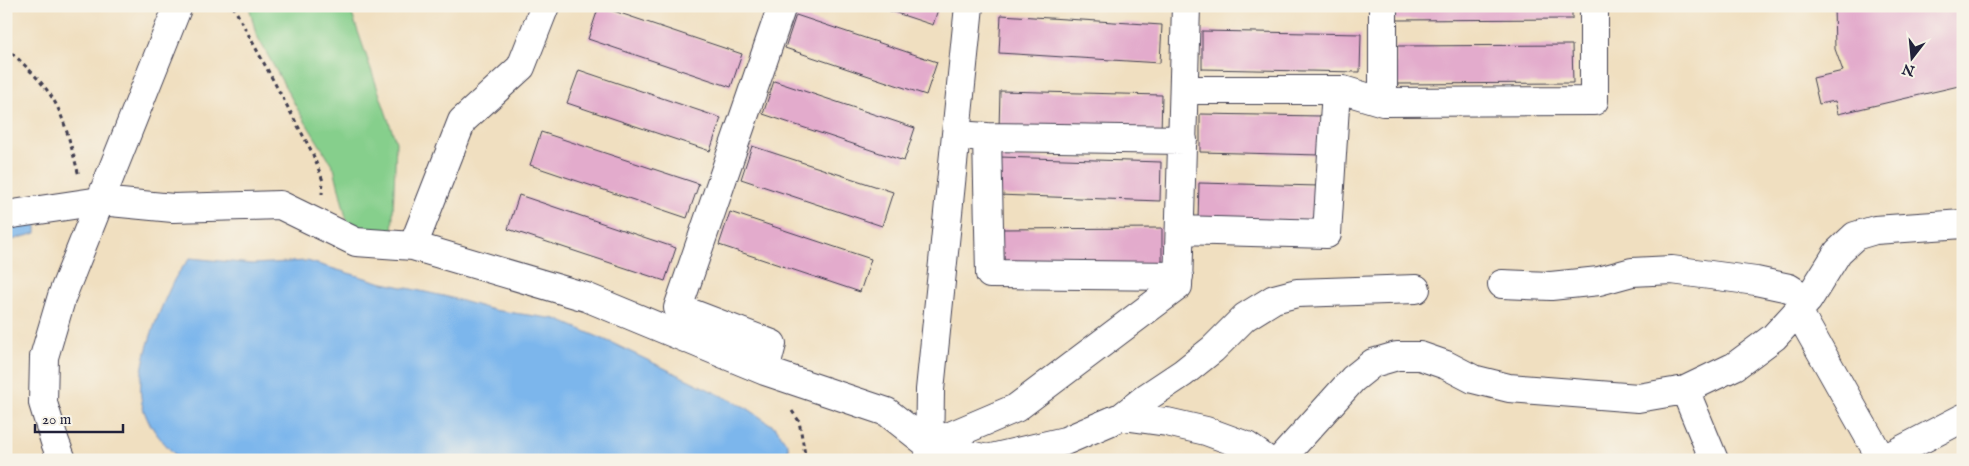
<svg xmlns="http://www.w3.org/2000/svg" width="1969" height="466" viewBox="0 0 1969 466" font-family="'IM FELL English',serif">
<rect width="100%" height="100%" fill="#f7f3e8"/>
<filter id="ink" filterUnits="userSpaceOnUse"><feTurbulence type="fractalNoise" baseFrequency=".02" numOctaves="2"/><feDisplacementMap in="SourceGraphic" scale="10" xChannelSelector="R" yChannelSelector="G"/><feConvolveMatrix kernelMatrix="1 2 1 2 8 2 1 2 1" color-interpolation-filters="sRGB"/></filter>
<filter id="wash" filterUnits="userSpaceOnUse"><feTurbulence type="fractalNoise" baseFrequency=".0096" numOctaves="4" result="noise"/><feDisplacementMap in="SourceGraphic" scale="20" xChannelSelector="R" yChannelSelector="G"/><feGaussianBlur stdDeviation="1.12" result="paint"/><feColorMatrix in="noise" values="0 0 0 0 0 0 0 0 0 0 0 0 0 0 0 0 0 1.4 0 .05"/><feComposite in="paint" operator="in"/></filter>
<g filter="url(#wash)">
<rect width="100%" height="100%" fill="#f0dfc0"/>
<!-- green -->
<path fill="#86cf8c" stroke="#547864" d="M 249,6 L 348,6 L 353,17 L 396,142 L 392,237 L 348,226 L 334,168 L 298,110 L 256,34 Z"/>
<!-- water -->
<path fill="#7bb6ec" stroke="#4e6c94" d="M 36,223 L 36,233 L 12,240 L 6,262 L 6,226 Z
M 190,258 L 252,264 L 307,261 L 379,282 L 448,297 L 493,310 L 556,319 L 610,342 L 747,408 L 776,428 L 788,445 L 789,460 L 180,460 C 166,445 151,431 144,411 C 131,375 158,313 174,280 C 178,272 185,265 190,258 Z"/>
<g id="blocks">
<!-- building -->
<path fill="#e3abcc" d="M 599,6 L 742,54 L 731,87 L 588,39 Z
M 875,6 L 939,6 L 933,25 Z
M 1395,6 L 1572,6 L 1572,19 L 1395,20 Z
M 1834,6 L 1963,6 L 1963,85 L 1838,114 L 1835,101 L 1819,104 L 1813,78 L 1843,71 L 1835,49 Z
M 796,15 L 937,62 L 926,95 L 785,48 Z
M 1001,15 L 1162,25 L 1160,63 L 999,53 Z
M 1202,31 L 1361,34 L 1360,72 L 1202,69 Z
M 1572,45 L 1573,83 L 1396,84 L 1396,46 Z
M 579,70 L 721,118 L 710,151 L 567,103 Z
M 774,81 L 915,128 L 904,161 L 763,114 Z
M 1000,91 L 1162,95 L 1161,133 L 999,129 Z
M 1200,114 L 1321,116 L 1320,155 L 1200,152 Z
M 541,132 L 699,184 L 687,218 L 530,165 Z
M 752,146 L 893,192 L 882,226 L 741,179 Z
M 999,157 L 1161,162 L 1160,201 L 998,195 Z
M 1199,183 L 1319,186 L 1318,224 L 1198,221 Z
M 519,195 L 676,248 L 665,281 L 508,229 Z
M 730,212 L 871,259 L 860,292 L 719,245 Z
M 1162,228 L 1162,267 L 1000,267 L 1000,229 Z"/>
</g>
</g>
<g filter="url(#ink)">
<use href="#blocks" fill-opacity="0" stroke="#413e4f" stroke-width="1"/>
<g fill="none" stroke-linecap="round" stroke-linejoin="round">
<defs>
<path id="minor" d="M 1185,90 L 1343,90 L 1383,102 L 1594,101 L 1594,6
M 1383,102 L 1383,6
M 956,135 L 987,137 L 990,274 L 1179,276
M 987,137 L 1183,140
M 6,215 L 100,201 L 173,208 L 280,205 L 356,242 L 413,246 L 586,297 L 765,371 L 887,412 L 948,460
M 1180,230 L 1327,234 L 1336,90
M 413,246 L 462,121 L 521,67 L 545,6
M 1502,284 L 1551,286 L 1599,281 L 1632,272 L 1672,270 L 1756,281 L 1789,288 L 1808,300
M 1798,311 L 1882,460
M 765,371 L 772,344 L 678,308 L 782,6
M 1685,390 L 1714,460
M 1123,416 L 1147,397 L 1183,373 L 1213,349 L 1245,317 L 1274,299 L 1297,293 L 1416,289
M 929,445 L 1016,408 L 1178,286 L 1186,6
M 931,446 L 987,459 L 1065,441 L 1123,416 L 1167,422 L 1206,431 L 1247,446 L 1267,460
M 929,458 L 930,390 L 969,6
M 1280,460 L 1353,379 L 1373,363 L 1397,356 L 1420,356 L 1446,365 L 1473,379 L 1509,388 L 1638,398 L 1685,390 L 1735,366 L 1774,337 L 1808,300 L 1838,252 L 1855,236 L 1875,230 L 1963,224
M 1882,460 L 1963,418"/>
<path id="tertiary" d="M 62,460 L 55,442 L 43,403 L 44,357 L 62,296 L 178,6"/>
</defs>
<!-- minor casing -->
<use href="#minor" stroke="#413e4f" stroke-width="30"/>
<!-- tertiary casing -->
<use href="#tertiary" stroke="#413e4f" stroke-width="30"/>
<!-- path -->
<path stroke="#413e4f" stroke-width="3" stroke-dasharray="4 4" stroke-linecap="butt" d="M 233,6 L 312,152 L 323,181 L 322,194
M 6,48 C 21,61 43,82 53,99 C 65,118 73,154 79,176
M 792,411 L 799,421 L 806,460"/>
<!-- minor -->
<use href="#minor" stroke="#fff" stroke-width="28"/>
<!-- tertiary -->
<use href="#tertiary" stroke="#fff" stroke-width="28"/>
</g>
</g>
<!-- margin -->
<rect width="1969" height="466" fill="none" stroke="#f7f3e8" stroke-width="25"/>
<!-- north arrow -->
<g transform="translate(1912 58) rotate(196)" stroke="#f7f3e8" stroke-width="4" paint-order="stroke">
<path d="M0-4L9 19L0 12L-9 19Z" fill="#22223b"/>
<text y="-8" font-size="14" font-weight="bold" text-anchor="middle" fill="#22223b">N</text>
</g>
<!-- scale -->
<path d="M35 424v8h88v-8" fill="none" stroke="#22223b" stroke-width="2.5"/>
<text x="42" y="424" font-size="15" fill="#22223b" stroke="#f7f3e8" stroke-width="4" paint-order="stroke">20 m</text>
</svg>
